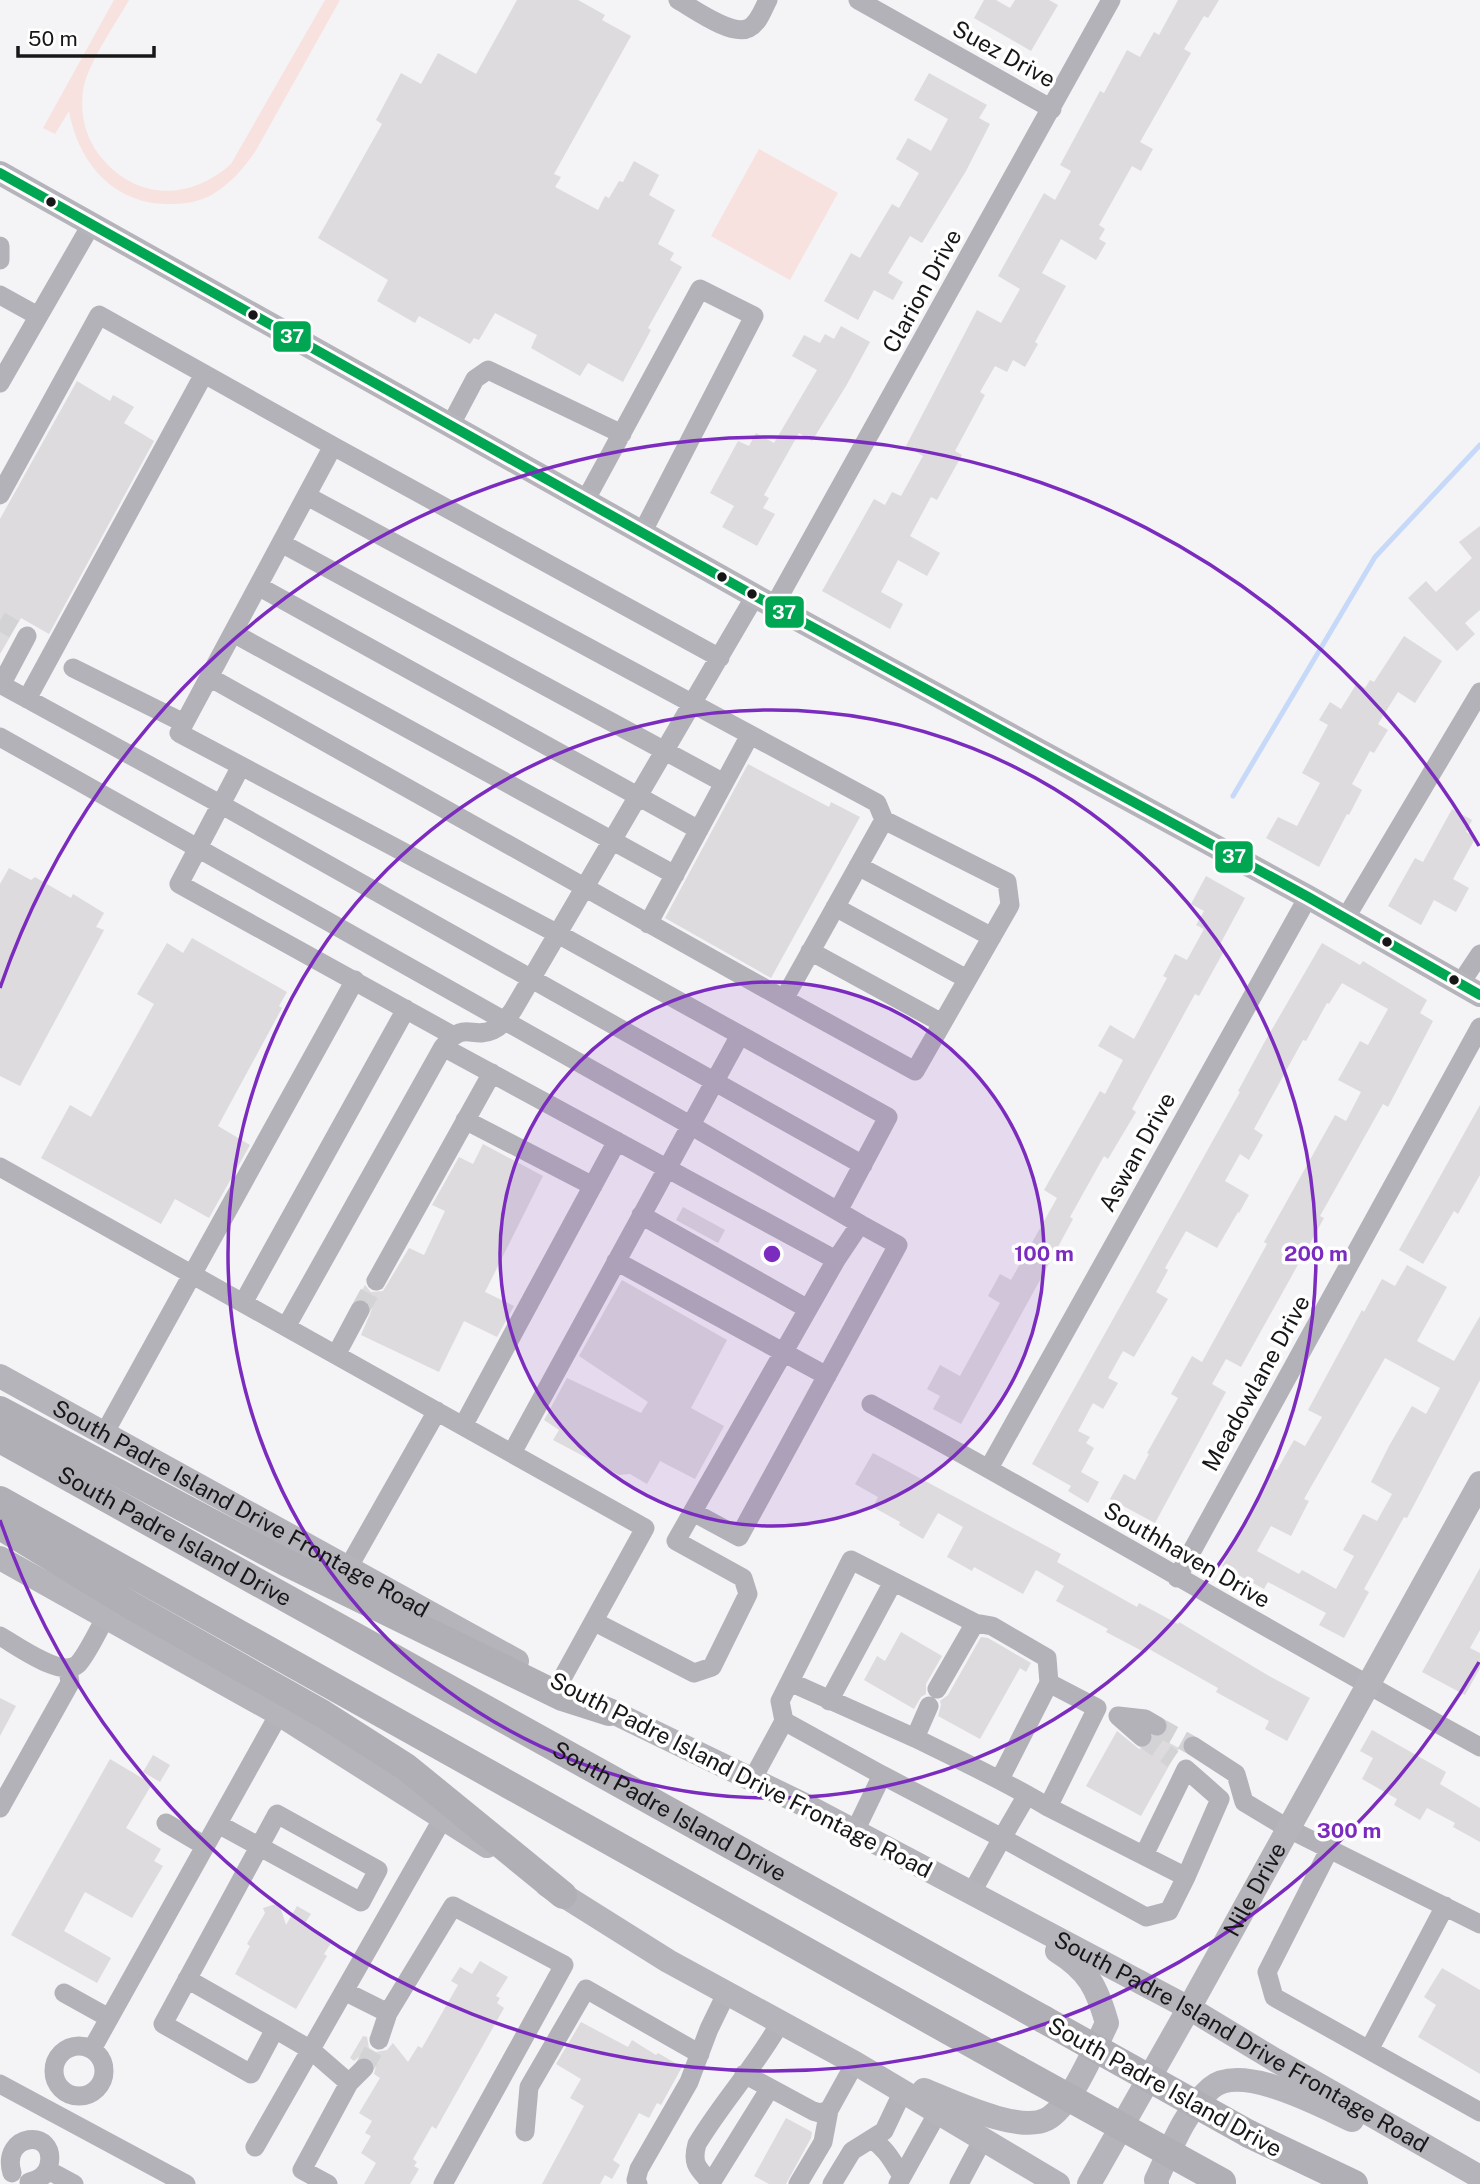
<svg xmlns="http://www.w3.org/2000/svg" width="1480" height="2184" viewBox="0 0 1480 2184" font-family="'Public Sans',sans-serif">
<rect width="100%" height="100%" fill="#f4f3f5"/>
<!-- green -->
<path fill="#f8e2e0" d="M 114,0 L 129,0 C 116,23 86,66 83,91 C 80,114 85,137 100,156 C 136,201 190,201 231,164 L 325,0 L 340,0 L 255,152 C 243,169 230,184 213,194 C 199,203 182,204 166,204 C 112,203 78,161 69,111 L 55,134 L 43,128 Z
M 759,149 L 838,193 L 790,280 L 711,236 Z"/>
<g fill="none" stroke-linecap="round" stroke-linejoin="round">
<!-- stream -->
<path stroke="#c6d9f9" stroke-width="5" d="M 1233,796 L 1375,557 L 1480,445"/>
</g>
<!-- building -->
<path fill="#dddbdd" fill-rule="evenodd" d="M 517,0 L 578,0 L 605,15 L 602,20 L 631,36 L 554,174 L 561,177 L 555,187 L 598,210 L 605,196 L 609,198 L 619,181 L 623,182 L 634,161 L 659,175 L 649,195 L 675,210 L 658,244 L 674,253 L 670,260 L 682,267 L 648,328 L 651,330 L 623,382 L 588,363 L 580,376 L 531,348 L 537,335 L 495,313 L 479,340 L 474,338 L 470,344 L 419,316 L 415,323 L 377,301 L 388,280 L 318,238 L 382,124 L 376,120 L 401,73 L 421,84 L 438,53 L 476,74 Z
M 984,0 L 996,0 L 1010,8 L 1015,0 L 1049,0 L 1058,5 L 1031,51 L 974,18 Z
M 1178,0 L 1219,0 L 1208,18 L 1204,16 L 1184,49 L 1191,53 L 1140,142 L 1153,149 L 1141,171 L 1132,166 L 1099,225 L 1105,229 L 1099,239 L 1106,243 L 1096,260 L 1061,239 L 1042,273 L 1066,286 L 1035,342 L 1038,344 L 1025,367 L 1013,360 L 1007,372 L 995,366 L 980,392 L 985,395 L 955,451 L 962,455 L 937,500 L 931,497 L 910,536 L 940,553 L 927,576 L 898,560 L 881,592 L 903,604 L 890,629 L 822,591 L 874,499 L 885,505 L 892,492 L 901,496 L 923,456 L 906,446 L 977,310 L 1001,323 L 1020,289 L 998,276 L 1044,193 L 1055,200 L 1071,171 L 1060,165 L 1100,91 L 1104,93 L 1127,50 L 1140,57 L 1154,32 L 1159,35 Z
M 929,73 L 987,105 L 979,118 L 990,124 L 966,171 L 922,243 L 910,236 L 888,273 L 903,282 L 893,300 L 874,290 L 858,320 L 824,301 L 851,253 L 860,258 L 892,204 L 899,208 L 919,173 L 896,159 L 908,138 L 931,151 L 948,119 L 914,100 Z
M 841,326 L 870,342 L 846,386 L 812,441 L 799,433 L 764,495 L 769,498 L 763,508 L 775,514 L 757,546 L 722,527 L 734,506 L 710,493 L 738,441 L 749,446 L 756,433 L 774,443 L 817,370 L 792,356 L 804,335 L 820,343 L 825,334 L 834,339 Z
M 77,381 L 110,401 L 113,395 L 134,407 L 124,423 L 154,441 L 49,634 L 21,618 L 0,654 L 0,519 Z
M 1480,526 L 1480,610 L 1465,623 L 1475,634 L 1457,651 L 1408,598 L 1426,581 L 1436,592 L 1472,558 L 1459,542 Z
M 1404,636 L 1442,661 L 1415,703 L 1398,692 L 1378,724 L 1388,730 L 1374,753 L 1370,751 L 1352,784 L 1362,790 L 1349,815 L 1347,814 L 1319,867 L 1266,838 L 1278,817 L 1297,826 L 1320,783 L 1302,773 L 1328,725 L 1319,720 L 1330,702 L 1341,709 L 1357,683 L 1365,688 L 1370,680 L 1374,682 Z
M 748,764 L 829,807 L 831,802 L 860,817 L 771,978 L 665,918 Z
M 1452,809 L 1472,820 L 1466,832 L 1476,837 L 1453,879 L 1469,888 L 1456,912 L 1434,900 L 1421,925 L 1388,906 L 1415,858 L 1423,862 Z
M 9,868 L 31,880 L 35,877 L 71,898 L 73,894 L 104,913 L 96,927 L 104,930 L 20,1086 L 0,1076 L 0,884 Z
M 1206,876 L 1245,898 L 1218,948 L 1224,951 L 1199,996 L 1195,994 L 1132,1109 L 1136,1112 L 1108,1159 L 1104,1156 L 1070,1217 L 1073,1219 L 1045,1271 L 961,1424 L 933,1409 L 940,1396 L 927,1389 L 940,1365 L 960,1376 L 1000,1303 L 988,1296 L 1000,1274 L 1011,1280 L 1057,1198 L 1044,1190 L 1100,1091 L 1105,1094 L 1123,1060 L 1098,1046 L 1110,1025 L 1134,1039 L 1167,978 L 1163,976 L 1175,954 L 1187,960 L 1204,929 L 1196,925 L 1204,911 L 1191,904 Z
M 192,938 L 287,992 L 279,1006 L 282,1008 L 218,1126 L 250,1145 L 209,1218 L 175,1199 L 161,1224 L 41,1158 L 70,1105 L 91,1117 L 154,1004 L 137,994 L 167,943 L 183,953 Z
M 1322,943 L 1360,965 L 1363,961 L 1427,1000 L 1420,1013 L 1433,1021 L 1388,1107 L 1383,1104 L 1320,1216 L 1324,1218 L 1241,1367 L 1226,1359 L 1212,1384 L 1226,1392 L 1155,1523 L 1110,1499 L 1124,1474 L 1135,1480 L 1149,1454 L 1147,1453 L 1178,1398 L 1171,1394 L 1192,1356 L 1202,1362 L 1267,1244 L 1264,1242 L 1335,1115 L 1346,1121 L 1361,1092 L 1338,1080 L 1360,1041 L 1368,1045 L 1388,1009 L 1342,983 L 1329,1004 L 1327,1003 L 1306,1041 L 1303,1040 L 1254,1129 L 1263,1135 L 1249,1160 L 1240,1154 L 1225,1181 L 1249,1195 L 1239,1213 L 1238,1212 L 1217,1248 L 1186,1231 L 1165,1268 L 1168,1270 L 1156,1292 L 1168,1299 L 1134,1357 L 1123,1351 L 1108,1378 L 1118,1383 L 1103,1409 L 1093,1403 L 1078,1431 L 1090,1437 L 1086,1443 L 1094,1448 L 1081,1472 L 1099,1482 L 1088,1503 L 1068,1491 L 1071,1486 L 1032,1464 L 1240,1092 L 1238,1091 L 1264,1043 Z
M 1480,1105 L 1480,1175 L 1458,1214 L 1454,1211 L 1423,1264 L 1399,1250 Z
M 483,1144 L 543,1176 L 485,1292 L 514,1306 L 497,1337 L 464,1321 L 439,1372 L 361,1335 L 372,1309 L 366,1300 L 357,1298 L 365,1285 L 371,1292 L 383,1291 L 409,1248 L 424,1255 L 445,1211 L 432,1205 L 459,1157 L 473,1164 Z
M 683,1207 L 725,1230 L 718,1243 L 676,1220 Z
M 1407,1265 L 1447,1287 L 1417,1341 L 1454,1361 L 1480,1316 L 1480,1380 L 1407,1518 L 1404,1517 L 1364,1589 L 1369,1592 L 1344,1638 L 1319,1625 L 1326,1613 L 1268,1582 L 1264,1589 L 1222,1566 L 1274,1469 L 1277,1470 L 1294,1440 L 1305,1446 L 1322,1417 L 1308,1410 L 1362,1310 L 1364,1312 L 1382,1279 L 1395,1286 ZM 1385,1358 L 1440,1388 L 1426,1414 L 1412,1406 L 1389,1446 L 1371,1482 L 1392,1494 L 1377,1521 L 1363,1514 L 1343,1550 L 1354,1556 L 1336,1589 L 1302,1570 L 1299,1574 L 1257,1551 L 1271,1526 L 1291,1536 L 1309,1501 L 1304,1499 Z
M 622,1280 L 727,1340 L 691,1408 L 724,1426 L 695,1479 L 660,1461 L 647,1484 L 630,1474 L 619,1475 L 553,1440 L 559,1430 L 544,1420 L 567,1378 L 641,1413 L 648,1402 L 579,1356 Z
M 873,1453 L 1061,1554 L 1057,1562 L 1137,1607 L 1139,1603 L 1178,1624 L 1179,1622 L 1269,1676 L 1310,1698 L 1287,1741 L 1265,1729 L 1269,1721 L 1216,1692 L 1218,1688 L 1149,1649 L 1146,1653 L 1106,1632 L 1108,1629 L 1056,1601 L 1064,1586 L 1036,1570 L 1023,1594 L 974,1567 L 972,1571 L 947,1557 L 963,1527 L 938,1513 L 923,1539 L 899,1525 L 900,1522 L 873,1507 L 878,1497 L 855,1484 Z
M 1480,1568 L 1480,1630 L 1470,1648 L 1480,1653 L 1480,1668 L 1465,1695 L 1422,1672 Z
M 901,1632 L 942,1656 L 926,1684 L 926,1694 L 921,1697 L 914,1709 L 864,1680 L 877,1656 L 885,1661 Z
M 981,1637 L 988,1638 L 1031,1663 L 1026,1672 L 1020,1668 L 980,1739 L 938,1716 L 941,1705 L 940,1701 L 948,1695 Z
M 0,1698 L 16,1706 L 0,1736 Z
M 1372,1730 L 1446,1772 L 1440,1784 L 1480,1808 L 1480,1842 L 1453,1827 L 1455,1823 L 1427,1808 L 1420,1820 L 1394,1805 L 1397,1799 L 1362,1779 L 1373,1758 L 1360,1751 Z
M 1117,1731 L 1139,1749 L 1151,1746 L 1154,1738 L 1160,1738 L 1179,1748 L 1141,1816 L 1086,1786 Z
M 153,1755 L 170,1765 L 160,1782 L 143,1772 Z
M 110,1759 L 152,1784 L 126,1828 L 161,1849 L 154,1861 L 163,1866 L 132,1918 L 85,1892 L 64,1931 L 111,1958 L 97,1983 L 11,1935 Z
M 279,1903 L 286,1925 L 297,1906 L 311,1914 L 305,1923 L 333,1940 L 324,1954 L 327,1956 L 296,2009 L 235,1974 L 250,1946 L 247,1944 L 265,1913 L 263,1908 Z
M 480,1961 L 508,1977 L 496,1996 L 500,1998 L 497,2003 L 504,2008 L 436,2129 L 432,2126 L 413,2159 L 417,2162 L 414,2166 L 419,2169 L 410,2184 L 364,2184 L 376,2163 L 361,2153 L 371,2136 L 365,2133 L 372,2121 L 359,2113 L 380,2078 L 374,2074 L 376,2066 L 372,2059 L 366,2056 L 360,2056 L 354,2061 L 350,2058 L 363,2036 L 367,2037 L 369,2048 L 376,2052 L 387,2050 L 393,2043 L 408,2062 L 418,2046 L 422,2048 L 458,1985 L 451,1981 L 460,1967 L 472,1974 Z
M 1442,1968 L 1480,1990 L 1480,2074 L 1418,2037 L 1436,2005 L 1424,1997 Z
M 581,2022 L 628,2047 L 632,2040 L 656,2055 L 658,2053 L 682,2067 L 661,2105 L 657,2103 L 649,2118 L 639,2113 L 613,2160 L 620,2165 L 612,2179 L 605,2175 L 600,2184 L 542,2184 L 584,2106 L 570,2098 L 581,2079 L 556,2064 Z
M 786,2118 L 812,2132 L 811,2138 L 786,2184 L 769,2184 L 754,2176 Z"/>
<g fill="none" stroke-linecap="round" stroke-linejoin="round">
<!-- minor-tunnel -->
<path stroke="#d3d2d4" stroke-width="19" stroke-dasharray="19 10" stroke-linecap="butt" d="M 0,621 L 14,629
M 360,1310 L 376,1281
M 1157,1726 L 1193,1746
M 1142,1737 L 1173,1759
M 364,2068 L 379,2040"/>
<!-- minor -->
<path stroke="#b3b2b9" stroke-width="19" d="M 678,0 C 694,9 732,37 749,28 C 759,23 763,9 768,0
M 858,0 L 1052,109
M 0,246 L 0,260
M 0,295 L 38,316
M 0,383 L 91,225
M 450,426 L 475,379 L 488,370 L 622,434
M 0,495 L 99,315 L 333,446
M 585,501 L 700,289 L 754,316 L 642,533
M 281,543 L 724,783
M 258,586 L 699,830
M 774,606 L 1111,0
M 233,633 L 675,875
M 720,658 L 333,446 L 179,733 L 558,934 L 888,1117 L 838,1211
M 73,668 L 184,723
M 209,677 L 784,999 L 884,820 L 877,803 L 307,496
M 0,684 L 220,804 L 863,1165
M 1,685 L 27,636
M 27,699 L 204,374
M 0,737 L 690,1125 L 860,1224 L 836,1260 L 676,1541 L 743,1578 L 748,1594 L 712,1667 L 694,1673 L 595,1622
M 241,766 L 179,884 L 452,1035
M 858,866 L 992,937
M 835,907 L 967,979
M 1345,919 L 1480,692
M 648,924 L 750,735
M 810,951 L 942,1023
M 1460,984 L 1480,954
M 784,999 L 915,1071 L 1010,905 L 1007,882 L 884,820
M 443,1047 L 836,1260
M 465,1120 L 593,1186
M 0,1167 L 645,1528 L 559,1684
M 641,1215 L 808,1309
M 616,1261 L 827,1376
M 376,1281 L 492,1073
M 243,1303 L 406,1009
M 286,1327 L 443,1047 C 465,1019 471,1040 493,1030 C 502,1026 508,1017 513,1010 L 755,596
M 336,1355 L 360,1310
M 871,1404 C 1076,1515 1275,1635 1480,1747
M 463,1426 L 617,1141
M 104,1434 L 355,980
M 512,1453 L 740,1035
M 989,1468 L 1308,897
M 693,1512 L 739,1537 L 898,1245 L 860,1224
M 348,1568 L 437,1411
M 1177,1578 L 1480,1027
M 975,1623 L 992,1626 L 1047,1658 L 1049,1683 L 1097,1708 L 1048,1807
M 0,1636 C 16,1645 62,1679 78,1664 C 88,1653 98,1630 106,1617
M 790,1682 L 915,1738 L 929,1706
M 829,1701 L 893,1582
M 784,1721 L 780,1701 L 851,1560 L 975,1623 L 937,1689
M 1142,1737 L 1118,1716 L 1145,1719 L 1157,1726
M 915,1738 C 960,1760 1005,1781 1048,1807 L 1186,1877 L 1169,1911 L 1146,1917 L 1002,1838 L 1027,1795
M 1193,1746 L 1236,1774 L 1244,1802 L 1287,1828 L 1480,1924
M 882,1775 L 1002,1838 L 972,1892
M 1000,1779 L 1049,1683
M 752,1780 L 784,1721 L 882,1775 L 855,1831
M 0,1808 L 70,1683 L 68,1669
M 166,1823 L 205,1846
M 1330,1848 L 1267,1972 L 1274,1997 L 1480,2112
M 1144,1855 L 1186,1769 L 1220,1799 L 1186,1877
M 187,1979 L 275,2029 L 251,2074 L 163,2024 L 277,1814 L 378,1870 L 361,1902 L 218,1824
M 344,1991 L 388,2013 L 453,1906 L 564,1965 L 443,2184
M 64,1993 L 109,2018
M 275,2029 L 311,2050 L 349,2083 L 302,2170 L 328,2184
M 379,2040 L 388,2013
M54 2071a25 25 0 1 1 50 0a25 25 0 1 1-50 0Z
M 92,2049 L 279,1714
M 1369,2050 L 1445,1906
M 744,2074 L 813,2111 L 820,2113 L 829,2110
M 349,2083 L 364,2068
M 0,2084 L 186,2184
M 525,2132 L 529,2087 L 586,1989 L 700,2054
M 871,2139 C 887,2149 892,2161 902,2176
M 255,2147 L 443,1818
M 48,2170 L 74,2184
M 12,2173 C 0,2133 57,2127 49,2165 C 47,2175 39,2180 29,2182
M 711,2183 L 770,2088
M 638,2184 L 636,2180 L 639,2169 L 689,2082 L 709,2029 L 726,1994
M 712,2184 C 699,2169 691,2165 697,2144 C 722,2102 756,2066 780,2023
M 798,2184 L 823,2142 L 829,2110 L 855,2063
M 832,2184 L 852,2151 L 884,2131 L 903,2091
M 898,2184 L 938,2112
M 959,2184 L 983,2139"/>
<!-- major -->
<g stroke="#b6b4bb" stroke-width="24">
<path d="M 0,173 L 755,596 L 1308,897 L 1480,995"/>
<path id="s1" d="M 0,1376 L 517,1661"/>
<path d="M 0,1558 L 279,1714 L 487,1846"/>
<path id="s2" d="M 592,1702 L 811,1808 L 1189,2008 L 1275,2060 L 1480,2177"/>
<path d="M 547,1885 L 668,1961 L 855,2063 L 1058,2184"/>
<path d="M 924,2090 C 952,2101 1019,2134 1047,2119 C 1071,2106 1095,2048 1107,2023 C 1097,1988 1089,1971 1057,1951"/>
<path id="s3" d="M 1089,2184 L 1189,2008 L 1480,1483"/>
<path d="M 1157,2184 L 1156,2180 C 1171,2149 1184,2112 1211,2088 C 1241,2062 1321,2106 1352,2120"/>
</g>
<!-- highway -->
<g stroke="#b0afb5" stroke-width="28">
<path d="M 0,1410 L 287,1563 L 562,1697 L 609,1712"/>
<path id="s4" d="M 0,1439 L 1043,2019"/>
<path d="M 0,1500 L 1017,2069"/>
<path d="M 0,1526 L 132,1606 L 323,1714 L 406,1767 L 563,1895"/>
<path d="M 1249,2134 L 1354,2184"/>
</g>
<!-- highway-bridge -->
<path stroke="#b0afb5" stroke-width="28" d="M 1043,2019 L 1249,2134
M 1017,2069 L 1222,2182"/>
<defs>
<path id="bus-1" d="M 0,173 L 755,596 L 1308,897 L 1480,995"/>
</defs>
<!-- bus-1 casing -->
<use href="#bus-1" stroke="#fff" stroke-width="16"/>
<!-- bus-1 -->
<use href="#bus-1" stroke="#00a651" stroke-width="10"/>
</g>
<!-- distance rings -->
<circle cx="772" cy="1254" r="272" fill="#7b2cbf" fill-opacity=".12"/>
<g fill="none" stroke="#7b2cbf" stroke-width="3.5">
<circle cx="772" cy="1254" r="272"/>
<circle cx="772" cy="1254" r="544"/>
<path d="M1479 1662A816 816 0 0 1 0 1520M0 988A816 816 0 0 1 1479 846"/>
</g>
<!-- markers -->
<g fill="#181718" stroke="#fff" stroke-width="2.5">
<circle cx="51" cy="202" r="6"/>
<circle cx="253" cy="315" r="6"/>
<circle cx="722" cy="577" r="6"/>
<circle cx="752" cy="594" r="6"/>
<circle cx="1387" cy="942" r="6"/>
<circle cx="1454" cy="980" r="6"/>
</g>
<g text-anchor="middle" stroke-width="7" stroke-linejoin="round" paint-order="stroke">
<!-- street labels -->
<g font-size="23" fill="#181718" stroke="#fff">
<text transform="translate(1004 54) rotate(29)" y="8">Suez Drive</text>
<text transform="translate(922 291) rotate(-61)" y="8">Clarion Drive</text>
<text transform="translate(1137 1152) rotate(-61)" y="8">Aswan Drive</text>
<text transform="translate(1256 1383) rotate(-61)" y="8">Meadowlane Drive</text>
<text dy="8" stroke="none"><textPath href="#s1" startOffset="275">South Padre Island Drive Frontage Road</textPath></text>
<text dy="8" stroke="none"><textPath href="#s4" startOffset="200">South Padre Island Drive</textPath></text>
<text transform="translate(1187 1555) rotate(30)" y="8">Southhaven Drive</text>
<text transform="translate(741 1775) rotate(27)" y="8">South Padre Island Drive Frontage Road</text>
<text dy="8" stroke="none"><textPath href="#s4" startOffset="766">South Padre Island Drive</textPath></text>
<text dy="8" stroke="none"><textPath href="#s3" startOffset="338">Nile Drive</textPath></text>
<text dy="8" stroke="none"><textPath href="#s2" startOffset="733">South Padre Island Drive Frontage Road</textPath></text>
<text transform="translate(1165 2087) rotate(29)" y="8">South Padre Island Drive</text>
</g>
</g>
<circle cx="772" cy="1254" r="10" fill="#7b2cbf" stroke="#fff" stroke-width="3.5"/>
<g font-size="21" text-anchor="middle" font-weight="bold" fill="#7b2cbf" stroke="#fff" stroke-width="7" stroke-linejoin="round" paint-order="stroke">
<text x="1044" y="1261">100 m</text>
<text x="1316" y="1261">200 m</text>
<text x="1349" y="1838">300 m</text>
</g>
<g stroke="#fff" stroke-width="2.5">
<rect x="272" y="320" width="40" height="33" rx="7" fill="#00a651"/>
<rect x="764" y="595" width="41" height="34" rx="7" fill="#00a651"/>
<rect x="1214" y="840" width="40" height="34" rx="7" fill="#00a651"/>
</g>
<g font-size="19" text-anchor="middle" font-weight="bold" fill="#fff">
<text x="292" y="343">37</text>
<text x="784" y="619">37</text>
<text x="1234" y="863">37</text>
</g>
<!-- scale -->
<path d="M18 46v10h136v-10" fill="none" stroke="#181718" stroke-width="3.5"/>
<text x="28" y="46" font-size="21" fill="#181718" stroke="#ffffff" stroke-width="5" paint-order="stroke">50 m</text>
</svg>
